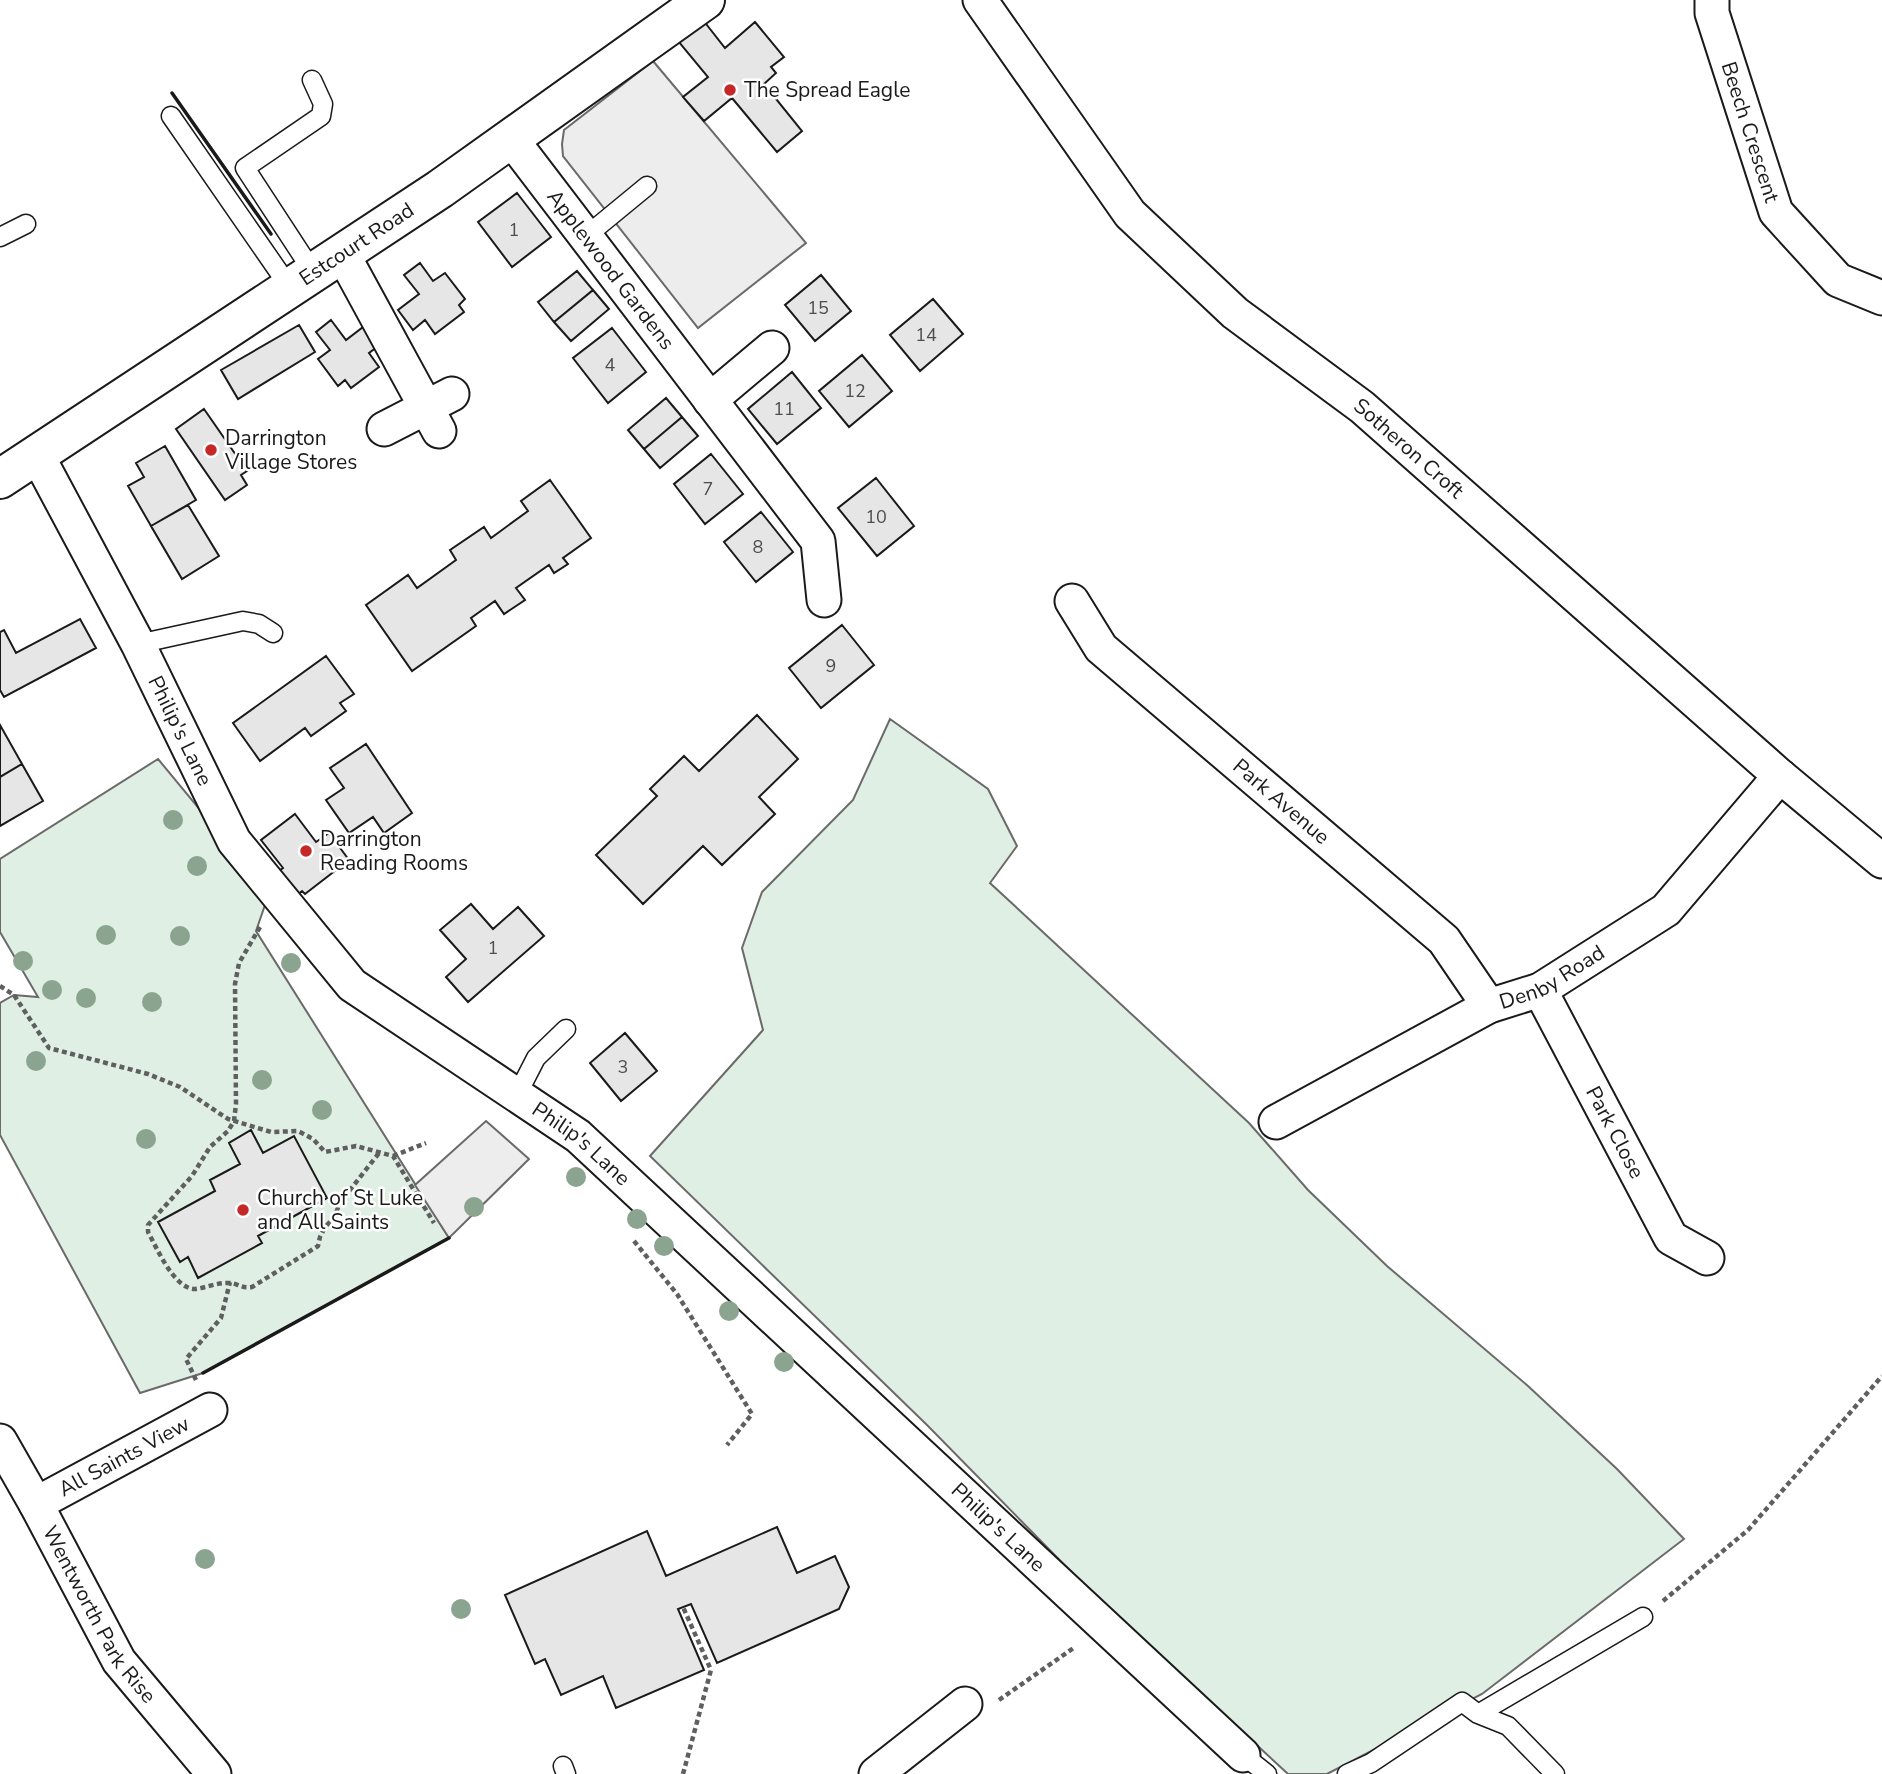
<svg xmlns="http://www.w3.org/2000/svg" width="1882" height="1774" viewBox="0 0 1882 1774" font-family="'Nunito Sans',sans-serif">
<rect width="100%" height="100%" fill="#fff"/>
<!-- green -->
<path fill="#e0efe3" stroke="#6a6a6a" stroke-width="2" d="M 890,719 L 988,789 L 1017,846 L 990,883 L 1249,1123 L 1308,1190 L 1387,1266 L 1528,1386 L 1617,1469 L 1684,1539 L 1482,1694 L 1327,1774 L 1288,1774 L 1090,1591 L 927,1425 L 650,1156 L 763,1030 L 742,948 L 762,892 L 853,800 Z
M 158,759 L 211,823 L 265,905 L 256,931 L 449,1238 L 203,1373 L 140,1393 L 0,1135 L 0,1003 L 14,995 L 38,997 L 0,932 L 0,859 Z"/>
<!-- parking -->
<path fill="#ededed" stroke="#6a6a6a" stroke-width="2" d="M 653,61 L 806,243 L 698,328 L 563,156 L 562,144 L 564,130 Z
M 486,1121 L 529,1159 L 449,1238 L 415,1185 Z"/>
<!-- building -->
<path fill="#e6e6e6" stroke="#1a1a1a" stroke-width="2" d="M 703,20 L 725,48 L 755,22 L 784,57 L 771,67 L 776,73 L 764,84 L 802,131 L 777,152 L 732,98 L 704,121 L 683,97 L 708,77 L 678,41 Z
M 517,193 L 551,237 L 512,267 L 478,222 Z
M 420,263 L 433,281 L 445,273 L 465,299 L 459,305 L 464,312 L 435,334 L 425,320 L 413,330 L 398,310 L 419,294 L 404,275 Z
M 577,271 L 593,290 L 554,322 L 538,302 Z
M 821,275 L 851,311 L 815,341 L 785,305 Z
M 593,290 L 609,309 L 571,341 L 554,322 Z
M 933,299 L 963,334 L 920,371 L 890,335 Z
M 331,320 L 346,340 L 367,324 L 381,344 L 369,353 L 379,367 L 351,388 L 345,380 L 338,386 L 318,359 L 330,350 L 316,332 Z
M 299,325 L 315,352 L 238,399 L 221,370 Z
M 612,328 L 646,372 L 608,403 L 573,358 Z
M 862,355 L 892,391 L 849,427 L 819,391 Z
M 792,372 L 821,408 L 777,444 L 748,409 Z
M 666,398 L 682,417 L 644,449 L 628,430 Z
M 204,409 L 247,471 L 241,475 L 247,485 L 225,500 L 176,429 Z
M 682,417 L 698,436 L 660,468 L 644,449 Z
M 165,446 L 196,500 L 151,526 L 128,486 L 144,477 L 136,463 Z
M 711,454 L 743,494 L 705,524 L 674,484 Z
M 876,478 L 914,526 L 877,556 L 838,508 Z
M 550,480 L 591,538 L 563,558 L 568,564 L 554,573 L 549,565 L 516,588 L 525,600 L 504,614 L 495,601 L 471,618 L 476,626 L 412,671 L 366,605 L 408,575 L 417,588 L 456,560 L 450,550 L 484,527 L 491,538 L 528,511 L 521,501 Z
M 188,505 L 219,556 L 182,579 L 151,526 Z
M 761,512 L 793,552 L 756,582 L 724,542 Z
M 80,619 L 96,648 L 4,697 L 0,690 L 0,632 L 4,630 L 16,653 Z
M 842,625 L 874,665 L 821,708 L 789,668 Z
M 326,656 L 354,694 L 340,703 L 346,711 L 311,736 L 305,728 L 260,761 L 233,723 Z
M 757,715 L 798,759 L 759,797 L 775,814 L 722,865 L 703,846 L 643,904 L 596,855 L 657,796 L 650,789 L 684,756 L 699,771 Z
M 0,725 L 22,764 L 0,777 Z
M 366,744 L 412,813 L 384,833 L 373,817 L 349,833 L 326,800 L 344,788 L 330,768 Z
M 22,764 L 43,801 L 0,826 L 0,777 Z
M 295,814 L 316,842 L 329,833 L 349,860 L 305,894 L 302,891 L 295,897 L 276,873 L 283,868 L 261,840 Z
M 471,904 L 493,929 L 518,907 L 544,936 L 468,1002 L 446,977 L 466,959 L 440,930 Z
M 625,1033 L 657,1071 L 621,1101 L 590,1063 Z
M 251,1130 L 263,1153 L 294,1136 L 327,1198 L 258,1236 L 262,1243 L 198,1278 L 188,1257 L 180,1262 L 158,1222 L 215,1191 L 210,1180 L 240,1164 L 229,1143 Z
M 777,1527 L 797,1573 L 835,1556 L 849,1587 L 839,1609 L 717,1663 L 691,1604 L 678,1609 L 704,1670 L 616,1708 L 603,1676 L 561,1695 L 545,1659 L 535,1664 L 505,1595 L 647,1531 L 666,1576 Z"/>
<g fill="none" stroke-linecap="round" stroke-linejoin="round">
<defs>
<path id="service" d="M 312,80 L 323,104 L 321,116 L 245,168 L 313,272
M 171,116 L 290,288
M 0,237 L 26,224
M 585,237 L 647,186
M 138,644 L 243,621 L 259,624 L 273,633
M 517,1095 L 536,1058 L 566,1029
M 1478,1714 L 1643,1617
M 1243,1755 L 1267,1774
M 563,1766 L 566,1774
M 1347,1774 L 1371,1763 L 1462,1702 L 1478,1714 L 1508,1726 L 1555,1774"/>
<g id="minor">
<path id="s1" d="M 980,0 L 1130,214 L 1235,313 L 1362,407 L 1780,776 L 1882,861"/>
<path id="s2" d="M 1712,0 L 1712,13 L 1776,212 L 1838,280 L 1882,298"/>
<path id="s3" d="M 512,140 L 818,541 L 824,600"/>
<path d="M 342,253 L 439,431"/>
<path d="M 710,400 L 772,348"/>
<path d="M 384,429 L 452,394"/>
<path id="s4" d="M 36,453 L 138,644 L 234,841 L 352,985 L 578,1136 L 1243,1755"/>
<path id="s5" d="M 1072,601 L 1101,648 L 1444,940 L 1489,1006"/>
<path id="s6" d="M 1540,990 L 1671,1238 L 1707,1258"/>
<path id="s7" d="M 1276,1122 L 1489,1006 L 1540,990 L 1666,910 L 1780,776"/>
<path id="s8" d="M 0,1441 L 36,1504 L 119,1661 L 214,1774"/>
<path id="s9" d="M 36,1504 L 210,1410"/>
<path d="M 876,1774 L 965,1704"/>
</g>
<g id="tertiary">
<path id="s10" d="M 0,479 L 440,189 L 705,0"/>
</g>
</defs>
<!-- service casing -->
<use href="#service" stroke="#1a1a1a" stroke-width="21"/>
<!-- minor casing -->
<use href="#minor" stroke="#1a1a1a" stroke-width="37"/>
<!-- tertiary casing -->
<use href="#tertiary" stroke="#1a1a1a" stroke-width="42"/>
<!-- path -->
<path stroke="#5f5f5f" stroke-width="4.5" stroke-dasharray="5 3.5" stroke-linecap="butt" d="M 260,927 L 239,963 L 235,984 L 236,1104 L 234,1121 L 228,1131 L 210,1147 L 192,1176 L 148,1225 L 148,1232 C 157,1248 174,1289 195,1289 C 205,1288 216,1283 227,1283 C 237,1282 240,1289 252,1287 L 318,1246 L 320,1237 L 325,1227 L 335,1217 L 339,1204 L 379,1153
M 0,986 L 14,995 L 49,1048 L 148,1074 L 180,1087 L 228,1119 L 271,1132 L 298,1131 L 313,1139 L 325,1152 L 356,1146 L 393,1156 L 434,1223
M 393,1156 L 426,1143
M 634,1241 L 677,1294 L 752,1414 L 727,1445
M 196,1380 L 186,1359 L 221,1318 L 230,1282
M 1663,1601 L 1748,1530 L 1882,1376
M 999,1700 L 1075,1647
M 683,1774 L 711,1670 L 683,1607"/>
<!-- service -->
<use href="#service" stroke="#fff" stroke-width="18"/>
<!-- minor -->
<use href="#minor" stroke="#fff" stroke-width="33"/>
<!-- tertiary -->
<use href="#tertiary" stroke="#fff" stroke-width="38"/>
<!-- wall -->
<path stroke="#1a1a1a" stroke-width="3.5" d="M 172,93 L 271,234
M 203,1373 L 449,1238"/>
</g>
<!-- trees -->
<g fill="#8aa48f">
<circle cx="173" cy="820" r="10"/>
<circle cx="197" cy="866" r="10"/>
<circle cx="106" cy="935" r="10"/>
<circle cx="180" cy="936" r="10"/>
<circle cx="23" cy="961" r="10"/>
<circle cx="291" cy="963" r="10"/>
<circle cx="52" cy="990" r="10"/>
<circle cx="86" cy="998" r="10"/>
<circle cx="152" cy="1002" r="10"/>
<circle cx="36" cy="1061" r="10"/>
<circle cx="262" cy="1080" r="10"/>
<circle cx="322" cy="1110" r="10"/>
<circle cx="146" cy="1139" r="10"/>
<circle cx="576" cy="1177" r="10"/>
<circle cx="474" cy="1207" r="10"/>
<circle cx="637" cy="1219" r="10"/>
<circle cx="664" cy="1246" r="10"/>
<circle cx="729" cy="1311" r="10"/>
<circle cx="784" cy="1362" r="10"/>
<circle cx="205" cy="1559" r="10"/>
<circle cx="461" cy="1609" r="10"/>
</g>
<!-- markers -->
<g fill="#c62828" stroke="#fff" stroke-width="2.5">
<circle cx="730" cy="90" r="7"/>
<circle cx="211" cy="450" r="7"/>
<circle cx="306" cy="851" r="7"/>
<circle cx="243" cy="1210" r="7"/>
</g>
<g text-anchor="middle" stroke-width="5" stroke-linejoin="round" paint-order="stroke">
<!-- number labels -->
<g font-size="18" fill="#4d4d4d">
<text x="514" y="236">1</text>
<text x="818" y="314">15</text>
<text x="926" y="341">14</text>
<text x="610" y="371">4</text>
<text x="855" y="397">12</text>
<text x="784" y="415">11</text>
<text x="708" y="495">7</text>
<text x="876" y="523">10</text>
<text x="758" y="553">8</text>
<text x="831" y="672">9</text>
<text x="493" y="954">1</text>
<text x="623" y="1073">3</text>
</g>
<!-- poi labels -->
<g font-size="21" fill="#1a1a1a" stroke="#fff" text-anchor="start">
<text x="744" y="97">The Spread Eagle</text>
<text x="225" y="445">Darrington<tspan x="225" dy="24">Village Stores</tspan></text>
<text x="320" y="846">Darrington<tspan x="320" dy="24">Reading Rooms</tspan></text>
<text x="257" y="1205">Church of St Luke<tspan x="257" dy="24">and All Saints</tspan></text>
</g>
<!-- street labels -->
<g font-size="21" fill="#1a1a1a" stroke="#fff">
<text dy="7" stroke="none"><textPath href="#s2" startOffset="138">Beech Crescent</textPath></text>
<text dy="7" stroke="none"><textPath href="#s10" startOffset="427">Estcourt Road</textPath></text>
<text dy="7" stroke="none"><textPath href="#s3" startOffset="163">Applewood Gardens</textPath></text>
<text dy="7" stroke="none"><textPath href="#s1" startOffset="626">Sotheron Croft</textPath></text>
<text dy="7" stroke="none"><textPath href="#s4" startOffset="313">Philip's Lane</textPath></text>
<text dy="7" stroke="none"><textPath href="#s5" startOffset="292">Park Avenue</textPath></text>
<text dy="7" stroke="none"><textPath href="#s7" startOffset="312">Denby Road</textPath></text>
<text dy="7" stroke="none"><textPath href="#s6" startOffset="161">Park Close</textPath></text>
<text dy="7" stroke="none"><textPath href="#s4" startOffset="901">Philip's Lane</textPath></text>
<text dy="7" stroke="none"><textPath href="#s9" startOffset="100">All Saints View</textPath></text>
<text dy="7" stroke="none"><textPath href="#s4" startOffset="1468">Philip's Lane</textPath></text>
<text dy="7" stroke="none"><textPath href="#s8" startOffset="200">Wentworth Park Rise</textPath></text>
</g>
</g>
</svg>
